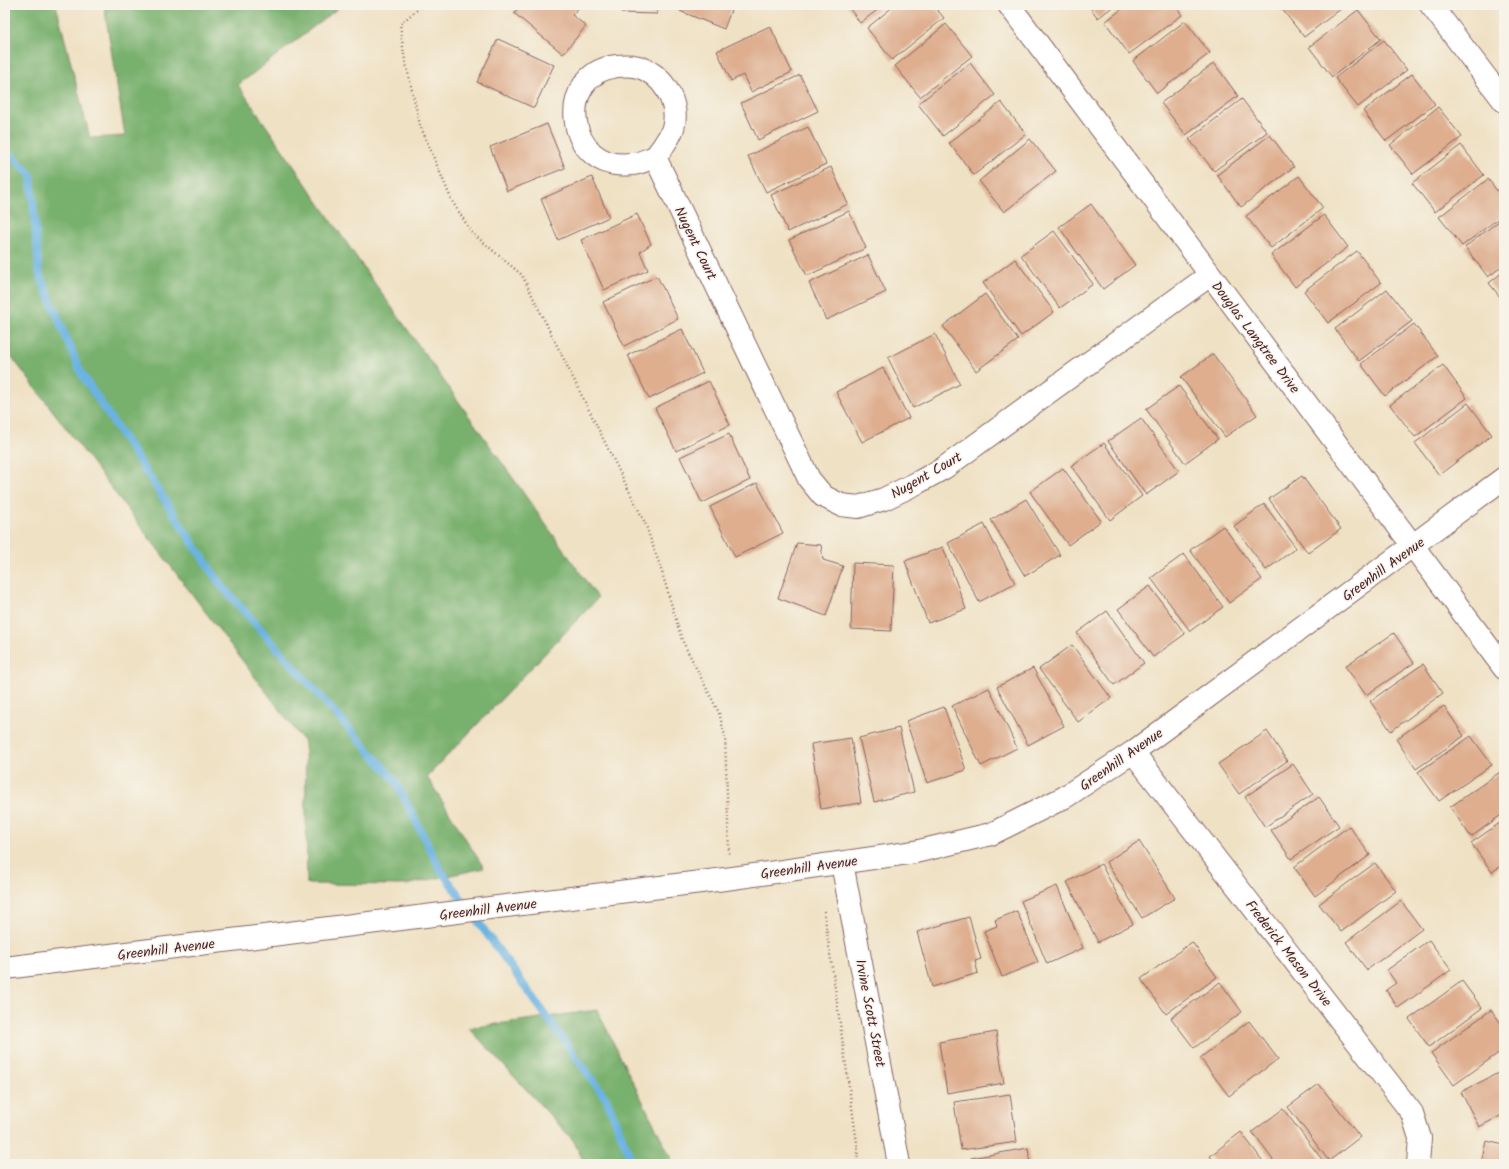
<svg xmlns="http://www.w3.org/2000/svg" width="1509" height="1169" viewBox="0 0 1509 1169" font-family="Kalam,sans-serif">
<rect width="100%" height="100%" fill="#f7f3e8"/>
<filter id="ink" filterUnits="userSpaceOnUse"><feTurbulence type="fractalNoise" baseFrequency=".025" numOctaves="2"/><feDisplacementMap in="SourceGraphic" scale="8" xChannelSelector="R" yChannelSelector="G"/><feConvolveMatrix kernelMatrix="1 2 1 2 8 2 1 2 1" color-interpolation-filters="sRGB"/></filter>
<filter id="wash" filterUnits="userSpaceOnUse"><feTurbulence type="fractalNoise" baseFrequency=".012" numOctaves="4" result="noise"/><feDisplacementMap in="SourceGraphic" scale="16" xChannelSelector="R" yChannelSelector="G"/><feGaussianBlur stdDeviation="0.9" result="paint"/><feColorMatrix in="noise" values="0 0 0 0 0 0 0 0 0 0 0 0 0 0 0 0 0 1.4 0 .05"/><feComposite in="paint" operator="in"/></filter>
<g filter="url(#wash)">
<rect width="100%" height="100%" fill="#efe1c4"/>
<!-- forest -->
<path fill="#78b06d" stroke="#61684c" d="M 5,5 L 56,5 L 90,138 L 125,136 L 104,5 L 342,5 L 238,85 L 366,271 L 598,598 L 427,777 L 484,868 L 406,885 L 307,884 L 305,743 L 5,348 Z
M 597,1010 L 674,1164 L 585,1164 L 573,1140 L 469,1028 Z"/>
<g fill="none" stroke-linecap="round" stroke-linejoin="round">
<!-- stream -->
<path stroke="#6bb3e2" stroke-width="8" d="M 5,149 L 31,175 L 39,273 L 81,373 L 220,584 L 395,780 L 440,869 L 607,1100 L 633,1164"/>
</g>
<g id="blocks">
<!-- building -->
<path fill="#deae8f" d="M 521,5 L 581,5 L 572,15 L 586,26 L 563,54 L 514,13 Z
M 621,5 L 657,5 L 657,14 L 621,13 Z
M 682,5 L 733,5 L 724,29 L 680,11 Z
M 847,5 L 884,5 L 860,23 Z
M 895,5 L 933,5 L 944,18 L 892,60 L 867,28 Z
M 1088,5 L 1115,5 L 1098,18 Z
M 1127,5 L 1175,5 L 1182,15 L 1129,54 L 1105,22 Z
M 1285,5 L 1346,5 L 1304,37 L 1281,8 Z
M 1358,10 L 1381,39 L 1332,77 L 1309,47 Z
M 1185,21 L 1210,53 L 1157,93 L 1133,61 Z
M 946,24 L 972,56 L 920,97 L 895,66 Z
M 770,26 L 792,72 L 751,92 L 743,75 L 731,81 L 717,51 Z
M 498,39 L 554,65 L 534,108 L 477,82 Z
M 1384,40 L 1407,70 L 1358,107 L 1335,78 Z
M 970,63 L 995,95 L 943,136 L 918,104 Z
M 1214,63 L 1238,96 L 1186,135 L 1161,103 Z
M 1412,74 L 1435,104 L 1386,141 L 1363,111 Z
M 800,75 L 818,111 L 758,140 L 741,103 Z
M 1242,99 L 1267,132 L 1214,171 L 1189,139 Z
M 1001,102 L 1026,134 L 974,175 L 949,143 Z
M 1438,107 L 1462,137 L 1413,174 L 1390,145 Z
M 547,124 L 565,168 L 507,191 L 490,147 Z
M 808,127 L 826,164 L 766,192 L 748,156 Z
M 1270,135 L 1294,167 L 1241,207 L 1217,175 Z
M 1030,139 L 1056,171 L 1004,212 L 979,181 Z
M 1461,145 L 1484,175 L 1435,212 L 1412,183 Z
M 831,167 L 848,204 L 788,232 L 771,195 Z
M 1299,176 L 1323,208 L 1271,248 L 1246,216 Z
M 592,177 L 609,217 L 558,240 L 541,199 Z
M 1488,179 L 1504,200 L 1504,214 L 1462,246 L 1439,217 Z
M 1091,204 L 1135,265 L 1103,289 L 1059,227 Z
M 849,211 L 866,248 L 807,276 L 789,240 Z
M 637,214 L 651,244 L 640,252 L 648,270 L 604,290 L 581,240 Z
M 1324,215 L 1348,247 L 1295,287 L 1271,255 Z
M 1504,217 L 1504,265 L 1488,277 L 1465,247 Z
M 1054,231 L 1093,284 L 1060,308 L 1021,255 Z
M 1357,251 L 1381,283 L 1328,323 L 1304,291 Z
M 868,255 L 886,292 L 826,320 L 809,283 Z
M 1015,259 L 1054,312 L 1021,336 L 983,283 Z
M 1504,271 L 1504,302 L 1489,283 Z
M 657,276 L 678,319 L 624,346 L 603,302 Z
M 1387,289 L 1412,321 L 1359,361 L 1335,329 Z
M 985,294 L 1018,340 L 976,371 L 943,326 Z
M 1414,324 L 1438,356 L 1385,396 L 1361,364 Z
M 682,329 L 703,373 L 649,399 L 628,355 Z
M 935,334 L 960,384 L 913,408 L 888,358 Z
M 1213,354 L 1257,415 L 1225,437 L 1181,377 Z
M 1443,365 L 1467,398 L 1415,437 L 1390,405 Z
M 883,368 L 909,418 L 862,442 L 836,392 Z
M 709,381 L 730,425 L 676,451 L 655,408 Z
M 1179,386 L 1218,439 L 1185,463 L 1146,409 Z
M 1468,403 L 1492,435 L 1439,475 L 1415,443 Z
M 1141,418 L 1179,471 L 1146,495 L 1108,441 Z
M 729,434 L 750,480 L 702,503 L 680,457 Z
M 1104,443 L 1142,496 L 1110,520 L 1071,466 Z
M 1063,468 L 1101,521 L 1068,545 L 1030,492 Z
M 1302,476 L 1341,529 L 1308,553 L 1269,499 Z
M 757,483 L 783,533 L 735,557 L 710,507 Z
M 1026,499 L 1060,555 L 1025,576 L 991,520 Z
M 1264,504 L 1296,548 L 1266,570 L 1234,526 Z
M 984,524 L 1015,583 L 979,602 L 948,543 Z
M 1223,526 L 1262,579 L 1229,603 L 1190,550 Z
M 797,543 L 821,545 L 823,560 L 843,566 L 826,616 L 778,598 Z
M 943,547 L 966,609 L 928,623 L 905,561 Z
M 1184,554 L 1223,607 L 1190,631 L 1151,578 Z
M 853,563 L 894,565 L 891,631 L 851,629 Z
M 1150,586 L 1185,634 L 1153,657 L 1118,609 Z
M 1107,611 L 1144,663 L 1114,685 L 1077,633 Z
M 1394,633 L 1414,663 L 1366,695 L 1345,666 Z
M 1072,645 L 1111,698 L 1078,722 L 1039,669 Z
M 1423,664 L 1443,693 L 1391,731 L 1370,701 Z
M 1033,668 L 1064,726 L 1028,745 L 997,687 Z
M 989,688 L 1017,748 L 981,766 L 952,706 Z
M 1444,706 L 1464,736 L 1416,769 L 1396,739 Z
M 944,707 L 966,770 L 927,783 L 906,721 Z
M 899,728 L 914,792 L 874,802 L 859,738 Z
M 1267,731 L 1287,761 L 1239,794 L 1218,764 Z
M 1471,736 L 1492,765 L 1439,801 L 1418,772 Z
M 851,738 L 861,803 L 821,809 L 811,744 Z
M 1293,764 L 1313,794 L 1265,827 L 1245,797 Z
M 1500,772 L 1504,778 L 1504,813 L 1471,837 L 1450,807 Z
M 1319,797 L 1339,826 L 1291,859 L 1271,830 Z
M 1504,820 L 1504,864 L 1492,872 L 1471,843 Z
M 1349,826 L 1370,855 L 1315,896 L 1294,867 Z
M 1139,841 L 1175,898 L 1142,918 L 1106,862 Z
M 1375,863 L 1396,891 L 1341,932 L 1319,904 Z
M 1101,864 L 1133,924 L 1098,942 L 1067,882 Z
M 1057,886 L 1083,948 L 1047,964 L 1021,901 Z
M 1401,901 L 1422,929 L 1367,970 L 1346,942 Z
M 1017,911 L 1038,962 L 1002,977 L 984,931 L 997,926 L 995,920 Z
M 969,917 L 981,959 L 975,961 L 978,973 L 932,987 L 917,932 Z
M 1429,940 L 1451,970 L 1398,1008 L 1386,990 L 1396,983 L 1387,970 Z
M 1192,942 L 1217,977 L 1166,1014 L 1141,979 Z
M 1462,981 L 1482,1008 L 1429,1047 L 1409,1019 Z
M 1220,982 L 1242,1012 L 1194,1048 L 1171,1018 Z
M 1491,1010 L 1504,1027 L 1504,1049 L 1454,1085 L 1431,1053 Z
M 1249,1021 L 1278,1059 L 1229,1096 L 1200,1058 Z
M 996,1032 L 1004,1083 L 947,1093 L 939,1042 Z
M 1504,1070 L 1504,1114 L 1479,1127 L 1461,1092 Z
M 1319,1084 L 1360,1137 L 1329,1161 L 1288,1107 Z
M 1010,1094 L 1017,1142 L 961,1150 L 954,1102 Z
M 1283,1109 L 1324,1162 L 1321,1164 L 1276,1164 L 1252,1132 Z
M 1241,1132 L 1265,1164 L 1216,1164 L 1210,1156 Z
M 1486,1141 L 1504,1145 L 1504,1164 L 1481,1164 Z
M 1028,1148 L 1030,1164 L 972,1164 L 971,1158 Z"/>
</g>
</g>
<g filter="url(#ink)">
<use href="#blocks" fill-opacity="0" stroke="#846361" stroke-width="1"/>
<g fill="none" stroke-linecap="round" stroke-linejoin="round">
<defs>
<path id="minor" d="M 1009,5 L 1504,668
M 1431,5 L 1504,101
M 655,157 C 648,159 639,164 632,164 C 565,173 554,73 617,66 C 627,65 637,65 646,70 C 669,82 683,113 669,137 C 665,144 660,151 655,157 L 809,479 L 823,496 L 841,505 L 858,507 L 884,499 L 917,483 L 944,468 L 1210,275
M 1133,752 L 1412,1113 L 1420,1138 L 1418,1164
M 842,863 L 899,1164
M 5,968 L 733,878 L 915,852 L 991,834 L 1065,797 L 1133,752 L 1504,478"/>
</defs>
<!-- minor casing -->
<use href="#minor" stroke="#846361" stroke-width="24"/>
<!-- path -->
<path stroke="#846361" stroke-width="2.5" stroke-dasharray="1 3" stroke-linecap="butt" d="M 423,5 L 400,24 L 404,55 L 420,125 L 452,201 L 472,233 L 522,275 L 645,523 L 661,569 L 682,640 L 719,713 L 725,736 L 729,854
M 824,911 L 858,1150 L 857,1164"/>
<!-- minor -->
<use href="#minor" stroke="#fff" stroke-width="22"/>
</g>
</g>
<g text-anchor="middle" stroke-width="3" stroke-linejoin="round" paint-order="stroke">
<!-- street labels -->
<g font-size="14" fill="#4a1f2b" stroke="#f7f3e8">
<text transform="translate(696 243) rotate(64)" y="5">Nugent Court</text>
<text transform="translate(1256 337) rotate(53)" y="5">Douglas Langtree Drive</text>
<text transform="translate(926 475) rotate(-30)" y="5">Nugent Court</text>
<text transform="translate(1383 569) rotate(-36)" y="5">Greenhill Avenue</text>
<text transform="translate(1121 759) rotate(-35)" y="5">Greenhill Avenue</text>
<text transform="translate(809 867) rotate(-8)" y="5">Greenhill Avenue</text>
<text transform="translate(488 909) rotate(-7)" y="5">Greenhill Avenue</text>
<text transform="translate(166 949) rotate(-7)" y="5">Greenhill Avenue</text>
<text transform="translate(1289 953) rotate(52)" y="5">Frederick Mason Drive</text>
<text transform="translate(871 1013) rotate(79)" y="5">Irvine Scott Street</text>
</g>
</g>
<!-- margin -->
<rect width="1509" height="1169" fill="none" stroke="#f7f3e8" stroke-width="20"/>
</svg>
